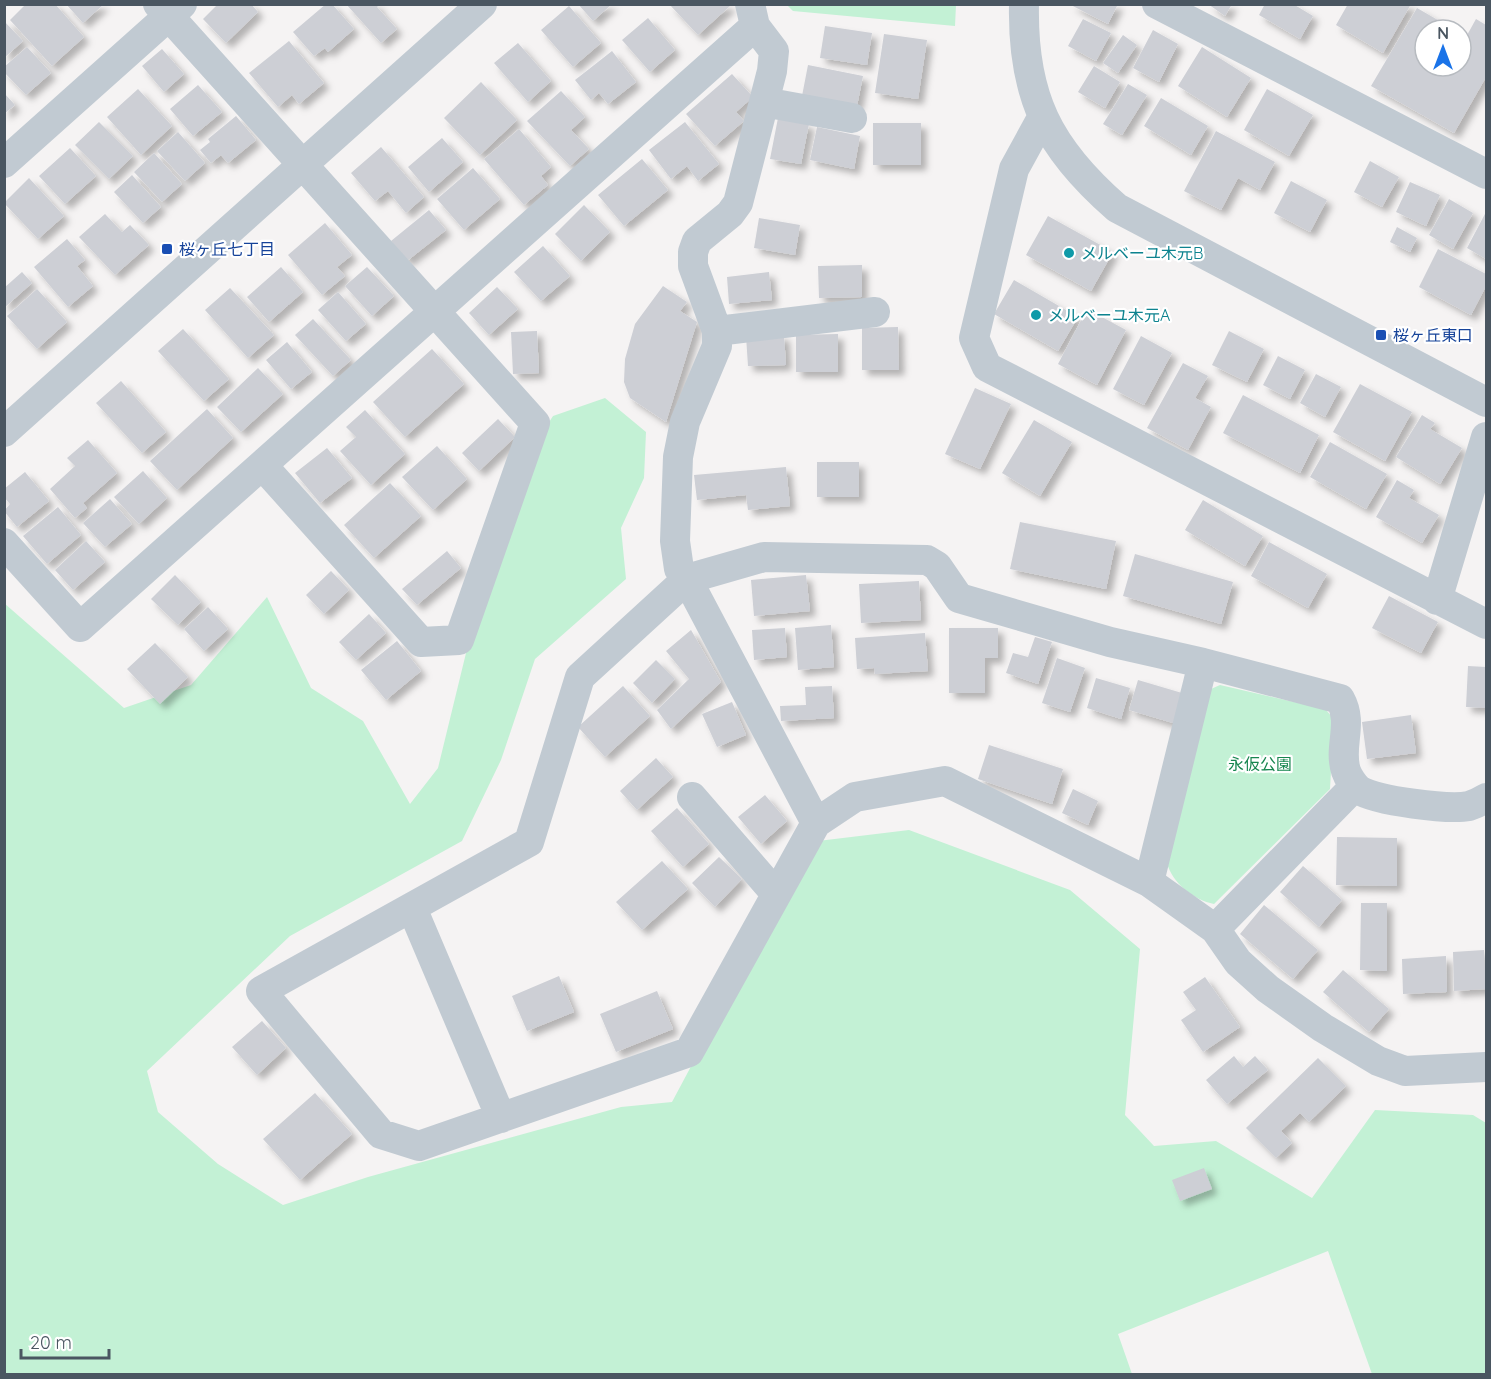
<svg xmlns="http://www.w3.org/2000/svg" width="1491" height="1379" viewBox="0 0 1491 1379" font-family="Quicksand,'Noto Sans JP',sans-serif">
<defs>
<filter id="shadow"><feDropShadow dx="5.5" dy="5.5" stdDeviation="3" flood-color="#0004"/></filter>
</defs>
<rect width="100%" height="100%" fill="#f5f3f3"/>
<!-- green -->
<path fill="#c3f1d5" d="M 787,5 L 956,5 L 955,26 L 793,11 Z
M 605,398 L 646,432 L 644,478 L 621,528 L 626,579 L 535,659 L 501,760 L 462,841 L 290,936 L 147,1071 L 158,1112 L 218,1164 L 283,1205 L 368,1177 L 621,1107 L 672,1102 L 751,954 L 818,841 L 909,830 L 1070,890 L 1140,949 L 1125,1115 L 1154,1146 L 1216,1141 L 1312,1198 L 1375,1110 L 1473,1115 L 1486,1123 L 1486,1374 L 1372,1374 L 1328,1251 L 1118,1334 L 1132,1374 L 5,1374 L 4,603 L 124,708 L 191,685 L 267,597 L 311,688 L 363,721 L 410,804 L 438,768 L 506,489 L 553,416 Z
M 1220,685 L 1325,709 L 1334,719 L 1330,789 L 1214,904 C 1194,900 1172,883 1167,863 L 1211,689 Z"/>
<!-- building -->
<path fill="#cdcfd5" filter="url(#shadow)" d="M 26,4 L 55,4 L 84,37 L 52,66 L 10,20 Z
M 66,4 L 104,4 L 83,23 Z
M 218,4 L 251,4 L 258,12 L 226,43 L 203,19 Z
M 326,4 L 332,4 L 354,29 L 328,52 L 325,48 L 314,56 L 293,32 Z
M 346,4 L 380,4 L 377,7 L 397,29 L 381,43 Z
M 578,4 L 612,4 L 593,21 Z
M 669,4 L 728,4 L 730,6 L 698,35 Z
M 1069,4 L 1118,4 L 1108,24 Z
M 1208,4 L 1232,4 L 1225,16 Z
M 1265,4 L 1293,4 L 1313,16 L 1300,39 L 1259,15 Z
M 1348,4 L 1411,4 L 1383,53 L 1336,25 Z
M 569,6 L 601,43 L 573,67 L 541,30 Z
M 1417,8 L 1455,30 L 1425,30 L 1425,66 L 1438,66 L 1446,71 L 1449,66 L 1461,66 L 1461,46 L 1476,19 L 1486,25 L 1486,77 L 1454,133 L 1371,86 Z
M 648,18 L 675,50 L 650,72 L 622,40 Z
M 1083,19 L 1111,33 L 1096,61 L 1068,46 Z
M 4,21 L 23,41 L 4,58 Z
M 825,26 L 872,33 L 867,65 L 820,58 Z
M 1153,30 L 1178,44 L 1159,82 L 1133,68 Z
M 884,34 L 927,40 L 918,99 L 875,93 Z
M 1123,35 L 1137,45 L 1118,73 L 1103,63 Z
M 289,41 L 324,83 L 299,104 L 292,95 L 278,107 L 249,73 Z
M 518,43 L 551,81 L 528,102 L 494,63 Z
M 27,47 L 51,73 L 26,95 L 4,72 L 4,67 Z
M 1202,47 L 1251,78 L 1227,117 L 1178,86 Z
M 162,49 L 184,74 L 164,92 L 142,66 Z
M 612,51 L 636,82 L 608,104 L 599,93 L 591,100 L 575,80 Z
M 808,65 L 863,76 L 857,106 L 802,96 Z
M 1094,66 L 1120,82 L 1105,108 L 1078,92 Z
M 732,74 L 753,97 L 736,112 L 744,121 L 715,146 L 686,114 Z
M 481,82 L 517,120 L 480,155 L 444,118 Z
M 1128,84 L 1147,95 L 1122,135 L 1103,124 Z
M 198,85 L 222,112 L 193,136 L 170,109 Z
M 138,89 L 172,126 L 141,155 L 107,117 Z
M 1267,89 L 1313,115 L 1289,156 L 1244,130 Z
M 561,91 L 585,117 L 571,130 L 589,149 L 570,166 L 527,121 Z
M 4,93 L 15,105 L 4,114 Z
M 1161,98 L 1208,126 L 1191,155 L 1144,126 Z
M 236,116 L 256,140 L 228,163 L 221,155 L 211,163 L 200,150 L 210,142 L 208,139 Z
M 778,118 L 809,124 L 801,164 L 770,159 Z
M 99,122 L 133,156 L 109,179 L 75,145 Z
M 685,122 L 719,164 L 698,181 L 687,166 L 671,179 L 649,150 Z
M 873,123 L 921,123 L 921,165 L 873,165 Z
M 817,127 L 860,136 L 854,169 L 810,160 Z
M 519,129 L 551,167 L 541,176 L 548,185 L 524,205 L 484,159 Z
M 1216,131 L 1275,162 L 1260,190 L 1238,178 L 1221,210 L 1184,191 Z
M 178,132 L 205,163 L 185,181 L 157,151 Z
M 442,138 L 463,162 L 429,192 L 408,167 Z
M 381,147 L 424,197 L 406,213 L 388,191 L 375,201 L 351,173 Z
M 70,148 L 96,176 L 65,204 L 39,176 Z
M 154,153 L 182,184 L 162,202 L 134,172 Z
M 642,159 L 668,190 L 624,226 L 598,195 Z
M 1370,161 L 1399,177 L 1382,207 L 1354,192 Z
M 473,168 L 500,199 L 464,230 L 437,199 Z
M 132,175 L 161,207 L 143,223 L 114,192 Z
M 29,178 L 64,216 L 38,239 L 4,203 Z
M 1291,181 L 1327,200 L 1310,232 L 1274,213 Z
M 1410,182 L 1440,195 L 1426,226 L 1396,212 Z
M 1449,199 L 1473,213 L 1453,249 L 1429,235 Z
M 584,205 L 610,232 L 581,261 L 555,234 Z
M 429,210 L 446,230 L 407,261 L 391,241 Z
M 1486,212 L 1486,259 L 1467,248 Z
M 105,214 L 122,232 L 130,225 L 149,245 L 115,275 L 79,237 Z
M 1048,216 L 1113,252 L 1091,291 L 1026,255 Z
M 759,218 L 800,225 L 795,255 L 754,248 Z
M 325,223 L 352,255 L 337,267 L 345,276 L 322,295 L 288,255 Z
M 1397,227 L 1417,238 L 1410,252 L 1390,242 Z
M 67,239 L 85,260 L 77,266 L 93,286 L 68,307 L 34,267 Z
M 543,246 L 570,276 L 541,301 L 514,272 Z
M 1438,249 L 1486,274 L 1486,286 L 1471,315 L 1419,287 Z
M 862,265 L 862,297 L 819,298 L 818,266 Z
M 281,267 L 303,292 L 269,322 L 247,297 Z
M 367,267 L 394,296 L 372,316 L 345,286 Z
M 22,272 L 32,283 L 4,308 L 4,288 Z
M 769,272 L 772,300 L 729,304 L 727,277 Z
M 1014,280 L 1078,317 L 1058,351 L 994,314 Z
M 663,286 L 687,302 L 680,311 L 697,322 L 666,422 L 630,398 L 624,382 L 625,359 L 635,324 Z
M 497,287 L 518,309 L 489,335 L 469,313 Z
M 230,288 L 274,335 L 248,358 L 205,310 Z
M 37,289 L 67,322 L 37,349 L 7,316 Z
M 338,292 L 366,324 L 346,341 L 318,310 Z
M 1087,309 L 1126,330 L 1097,385 L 1058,364 Z
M 313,319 L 351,360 L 333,376 L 295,335 Z
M 898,327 L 899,370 L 862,370 L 862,328 Z
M 183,329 L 229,379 L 204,401 L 158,351 Z
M 537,331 L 539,373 L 513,374 L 511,332 Z
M 1229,331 L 1264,349 L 1247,382 L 1212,365 Z
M 838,334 L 838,372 L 796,372 L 796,335 Z
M 784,335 L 786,365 L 748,366 L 746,336 Z
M 1141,336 L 1172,353 L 1144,405 L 1113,389 Z
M 287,342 L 312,372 L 291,389 L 266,360 Z
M 432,349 L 464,384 L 405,437 L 373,402 Z
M 1278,356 L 1305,370 L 1290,399 L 1263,385 Z
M 1183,363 L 1208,376 L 1195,398 L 1211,407 L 1188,450 L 1147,428 Z
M 258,368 L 283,394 L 241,432 L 217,407 Z
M 1316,374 L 1341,387 L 1325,417 L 1300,403 Z
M 121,381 L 166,432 L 142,453 L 96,403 Z
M 1360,384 L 1412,412 L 1385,461 L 1333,432 Z
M 975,388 L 1011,404 L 980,469 L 945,454 Z
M 1243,395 L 1319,435 L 1300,473 L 1223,433 Z
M 207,409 L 233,438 L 177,490 L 150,461 Z
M 365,410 L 405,454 L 371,485 L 340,451 L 356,437 L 346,427 Z
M 1422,415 L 1435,423 L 1430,429 L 1462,448 L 1440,484 L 1396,457 Z
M 498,419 L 515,437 L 479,471 L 462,453 Z
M 1034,420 L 1072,442 L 1040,496 L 1002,473 Z
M 88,440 L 117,473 L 83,503 L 87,508 L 75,518 L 50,489 L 75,466 L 67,458 Z
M 1330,442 L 1387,474 L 1366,509 L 1310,477 Z
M 437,446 L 467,479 L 433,510 L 402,477 Z
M 327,448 L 352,478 L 320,503 L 295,473 Z
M 817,462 L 859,462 L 859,497 L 817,497 Z
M 786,467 L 790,506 L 748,510 L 746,495 L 697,500 L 694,475 Z
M 143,471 L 167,498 L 139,524 L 114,497 Z
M 25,472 L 49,501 L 17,527 L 4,511 L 10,504 L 4,497 L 4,489 Z
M 1397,480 L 1414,490 L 1409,498 L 1439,515 L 1422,543 L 1376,517 Z
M 390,483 L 421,516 L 374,558 L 344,525 Z
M 110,499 L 132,524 L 105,547 L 83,523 Z
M 1203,500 L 1263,536 L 1245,566 L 1185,530 Z
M 58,507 L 81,535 L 47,564 L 23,536 Z
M 1020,522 L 1116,541 L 1106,589 L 1010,569 Z
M 86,541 L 105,562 L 73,590 L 55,570 Z
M 1269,542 L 1327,574 L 1308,608 L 1251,576 Z
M 447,551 L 461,568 L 417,605 L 402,589 Z
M 1135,554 L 1233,582 L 1221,624 L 1123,596 Z
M 331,571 L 349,590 L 324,614 L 306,595 Z
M 175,575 L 201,602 L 178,625 L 151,599 Z
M 806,575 L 810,611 L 754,616 L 751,580 Z
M 919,581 L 921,620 L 861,623 L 859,584 Z
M 1389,596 L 1438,622 L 1421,653 L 1372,628 Z
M 208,607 L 228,629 L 204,651 L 184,629 Z
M 369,614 L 386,633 L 356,660 L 339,642 Z
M 831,625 L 834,667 L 798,670 L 795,628 Z
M 785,628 L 787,657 L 754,660 L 752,630 Z
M 949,628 L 998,628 L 998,658 L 985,658 L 985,693 L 949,693 Z
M 691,630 L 721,682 L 671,729 L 657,710 L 689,679 L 666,651 Z
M 925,633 L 928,671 L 875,674 L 874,668 L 857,669 L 855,638 Z
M 1035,637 L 1052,642 L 1038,684 L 1006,673 L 1013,653 L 1028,657 Z
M 397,641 L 421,671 L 386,700 L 361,670 Z
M 155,643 L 188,677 L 160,704 L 127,669 Z
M 1057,658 L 1085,668 L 1070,712 L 1042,703 Z
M 656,660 L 675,679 L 652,703 L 633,683 Z
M 1468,666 L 1486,667 L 1486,708 L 1466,707 Z
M 1096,678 L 1130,688 L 1121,719 L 1087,708 Z
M 1138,680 L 1182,693 L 1173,723 L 1129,710 Z
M 623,686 L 650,716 L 605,757 L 578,727 Z
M 832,686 L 834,718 L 781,721 L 780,706 L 806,705 L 805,687 Z
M 732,702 L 746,735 L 717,747 L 702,714 Z
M 1411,715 L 1416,753 L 1367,759 L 1362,722 Z
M 989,745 L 1063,769 L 1052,804 L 978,779 Z
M 656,758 L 673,777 L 637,810 L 620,791 Z
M 1073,789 L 1098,801 L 1088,825 L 1062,813 Z
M 765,795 L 787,821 L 761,844 L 738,817 Z
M 677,808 L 709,844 L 683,867 L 651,831 Z
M 1337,837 L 1397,838 L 1397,886 L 1336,885 Z
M 719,857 L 742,879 L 715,907 L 692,883 Z
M 662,861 L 688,889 L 642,930 L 616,902 Z
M 1303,866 L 1342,900 L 1319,927 L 1280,892 Z
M 1361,903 L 1387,903 L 1387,971 L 1360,970 Z
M 1264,905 L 1318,950 L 1293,979 L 1240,934 Z
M 1484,950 L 1486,989 L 1454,991 L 1453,952 Z
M 1446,956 L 1447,992 L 1403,994 L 1402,959 Z
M 1343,970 L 1389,1009 L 1369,1032 L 1323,992 Z
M 559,976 L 574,1012 L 527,1031 L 512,996 Z
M 1205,977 L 1240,1027 L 1203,1052 L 1181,1020 L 1196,1010 L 1183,992 Z
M 657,991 L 673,1029 L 616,1052 L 600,1014 Z
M 262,1021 L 286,1048 L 257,1075 L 232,1047 Z
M 1234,1056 L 1243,1067 L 1255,1056 L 1268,1070 L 1227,1104 L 1206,1080 Z
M 1318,1058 L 1346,1086 L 1309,1122 L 1300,1113 L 1281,1131 L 1292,1143 L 1276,1158 L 1246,1128 Z
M 315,1093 L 352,1134 L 300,1180 L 263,1139 Z
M 1204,1168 L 1212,1189 L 1180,1201 L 1172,1180 Z"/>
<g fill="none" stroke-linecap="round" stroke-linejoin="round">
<!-- minor -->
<path stroke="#c1cad2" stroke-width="30" d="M 158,4 L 535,423 L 459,640 L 421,642 L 262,465
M 1024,4 C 1022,96 1048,148 1117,208 L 1486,402
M 1157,4 L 1486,174
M 755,26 L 774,51 L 772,71 L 738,203 L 730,214 L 697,241 L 693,252 L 693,266 L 717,331 L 717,346 L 685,422 L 678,457 L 675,541 L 679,569 L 687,579 L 816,823
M 764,102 L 852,118
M 1043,116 L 1014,169 L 974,338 L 987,367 L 1486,624
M 4,163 L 182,4
M 717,331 L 875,312
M 4,432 L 482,4
M 4,543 L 80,627 L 755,26 L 750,4
M 1437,600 L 1486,437
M 692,797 L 776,894
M 1486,798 C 1481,801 1475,804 1469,806 C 1449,810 1377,801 1359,790 C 1354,786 1348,777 1346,771 C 1338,746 1354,724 1340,699 L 1203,663 L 1110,642 L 959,598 L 937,566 L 927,560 L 764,557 L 687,579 L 580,677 L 529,842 L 261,991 L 381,1134 L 419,1146 L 689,1052 L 816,823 L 855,797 L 945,781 L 1149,882 L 1215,929 L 1238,962 L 1268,989 L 1323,1028 L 1378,1061 L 1405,1071 L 1486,1067
M 1149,882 L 1203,663
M 412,908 L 501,1118
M 1215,929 L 1355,786"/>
</g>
<!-- markers -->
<g fill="#1a4fb4" stroke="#fff" stroke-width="2">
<rect x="161" y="243" width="12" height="12" rx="3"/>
<rect x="1375" y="329" width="12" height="12" rx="3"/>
</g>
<g fill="#0f9aa8" stroke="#fff" stroke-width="2">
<circle cx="1069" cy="253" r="6"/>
<circle cx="1036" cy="315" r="6"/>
</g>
<g text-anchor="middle" stroke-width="4.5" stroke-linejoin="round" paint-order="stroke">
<!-- transit labels -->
<g font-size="16" fill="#164399" stroke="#fff" text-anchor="start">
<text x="179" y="255">桜ヶ丘七丁目</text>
<text x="1393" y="341">桜ヶ丘東口</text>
</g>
<!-- culture labels -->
<g font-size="16" fill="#0d838f" stroke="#fff" text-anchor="start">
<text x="1081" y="259">メルベーユ木元B</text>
<text x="1048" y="321">メルベーユ木元A</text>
</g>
<!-- park labels -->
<g font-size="16" fill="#17864f" stroke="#fff">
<text x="1260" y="770">永仮公園</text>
</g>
</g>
<!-- border -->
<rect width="1491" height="1379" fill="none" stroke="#4a5661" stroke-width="12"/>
<!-- north arrow -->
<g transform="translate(1443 48)"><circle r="28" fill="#ffffff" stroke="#b7bbc0" stroke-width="1.5"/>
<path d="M0-4.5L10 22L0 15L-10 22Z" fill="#1a73e8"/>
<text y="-9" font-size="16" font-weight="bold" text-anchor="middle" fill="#4a5661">N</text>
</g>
<!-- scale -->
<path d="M21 1349v9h88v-9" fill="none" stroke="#4a5661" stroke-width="3"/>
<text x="30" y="1349" font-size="18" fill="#4a5661" stroke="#ffffff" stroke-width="4.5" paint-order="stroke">20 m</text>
</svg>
